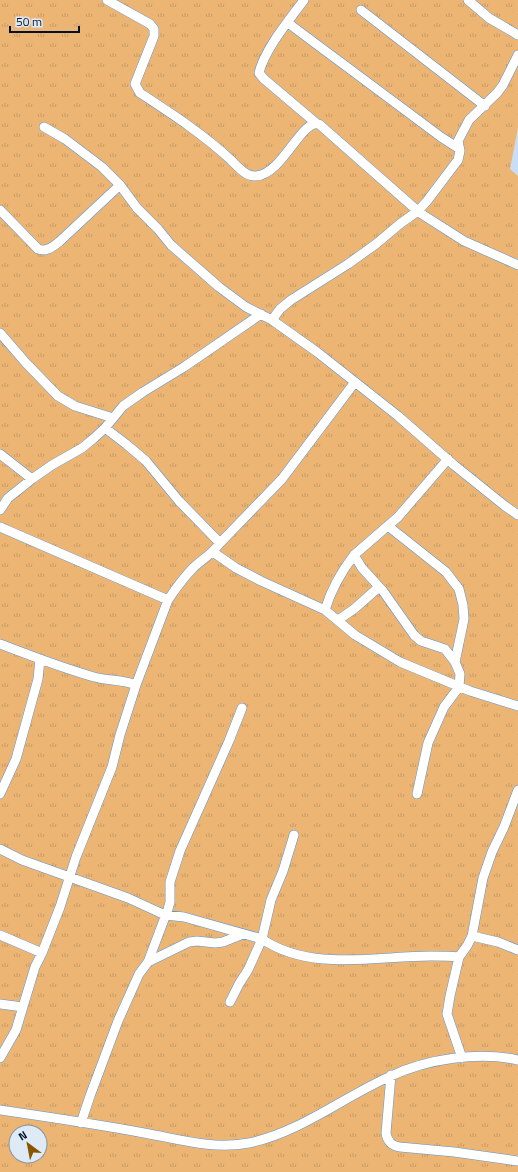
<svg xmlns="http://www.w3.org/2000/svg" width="518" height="1172" viewBox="0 0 518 1172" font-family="'Titillium Web',sans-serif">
<defs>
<pattern id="grass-tufts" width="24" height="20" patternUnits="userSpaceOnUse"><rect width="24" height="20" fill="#edb574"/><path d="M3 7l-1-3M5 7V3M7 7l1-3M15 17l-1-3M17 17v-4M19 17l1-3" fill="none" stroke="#c99b64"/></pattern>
</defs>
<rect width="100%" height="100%" fill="#c7def6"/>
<!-- grass -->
<path fill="url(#grass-tufts)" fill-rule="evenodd" d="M 0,0 L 518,0 L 518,128 L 510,169 L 518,176 L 518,1172 L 0,1172 ZM 16,1132 L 40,1132 L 40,1156 L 16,1156 Z"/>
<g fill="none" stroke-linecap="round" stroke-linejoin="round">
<defs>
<path id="street" d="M 107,0 L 150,24 L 154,29 L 154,36 L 135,84 L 140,93 C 172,114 203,134 231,160 C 238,167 246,177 256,176 C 283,174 301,119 319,124 L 420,213 L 464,241 L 518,265
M 304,0 C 290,19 264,50 259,73 L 264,79 L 316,123
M 468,0 L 489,18 L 518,35
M 361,10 L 485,106
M 288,23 L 441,137 L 458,148
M 44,127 L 65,139 L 102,167 L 120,185 L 137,208 L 158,229 L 171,245 L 219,287 L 246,307 L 272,320 L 317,352 L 398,416 L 454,465 L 505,506 L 518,515
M 0,210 L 38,249 C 47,252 52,247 59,242 L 120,185
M 272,320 L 280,309 L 291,300 L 348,264 L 376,244 L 401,223 L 418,211 L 427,201 L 458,160 L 460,151 L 458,141 L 469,120 L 497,93 L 503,85 L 518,55
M 0,333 L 26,363 L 58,396 L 75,406 L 113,418
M 105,428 L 126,444 L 146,461 L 179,501 L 220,543
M 0,454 L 32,479
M 0,510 L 8,498 L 32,479 L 52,465 L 82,448 L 93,439 L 105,428 L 123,406 L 143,392 L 184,367 L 261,314
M 388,526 L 446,572 L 459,589 L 463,605 L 464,619 L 455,662
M 0,527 L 168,600 C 176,588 184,577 194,567 C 203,559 213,553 220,543 L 282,479 L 355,382
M 213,552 L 236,568 L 261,581 L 325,610 L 355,635 L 400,662 L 470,691 L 518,706
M 325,610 C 331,590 341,572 354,555
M 338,620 L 354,609 L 379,587
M 0,644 C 31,656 62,668 94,677 C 108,681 123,679 136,685 L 120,735 L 112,767 L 76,857 L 60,907 L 42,953 L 35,967 L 16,1030 L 0,1058
M 136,685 L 168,600
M 0,794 L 16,759 L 38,679 L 40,659
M 417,794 L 428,743 L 444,707 L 459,687 L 460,674 L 455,662 L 445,649 L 421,641 L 414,635 L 383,591 L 362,568 L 354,555 L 398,517 L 448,459
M 0,849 L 22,860 L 128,898 L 165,915 L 184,917 L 262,939 C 310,972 377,956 431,956 C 440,956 449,956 459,957
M 0,935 L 42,953
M 472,936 L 498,942 L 518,950
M 148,962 L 189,942 L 197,941 L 215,943 L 223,942 L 243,934
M 230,1002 L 239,984 L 248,970 L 262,939 L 271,900 L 283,871 L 294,835
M 0,1004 L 23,1007
M 462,1058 L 447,1014 L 450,996 L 459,957 L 467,946 L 472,936 L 483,878 L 492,852 L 504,827 L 518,790
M 391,1075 L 386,1133 C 387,1141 392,1146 400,1147 L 454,1152 L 518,1161
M 0,1110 C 48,1117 96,1124 144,1133 C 178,1139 213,1150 249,1143 C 301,1132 343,1097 391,1076 C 427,1059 479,1051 518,1060
M 81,1123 L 90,1096 L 118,1021 L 139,974 L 148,962 L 168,909 L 170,902 L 170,882 L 180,851 L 229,741 L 242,708"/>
</defs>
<!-- street casing -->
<use href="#street" stroke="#5d95ce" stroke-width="10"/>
<!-- street -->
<use href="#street" stroke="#fff" stroke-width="9"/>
</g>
<!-- north arrow -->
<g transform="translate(28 1144) rotate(328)"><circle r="19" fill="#deeaf6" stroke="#8594a3"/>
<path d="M0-3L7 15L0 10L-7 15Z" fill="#895600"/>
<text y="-6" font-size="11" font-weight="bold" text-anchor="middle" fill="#001227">N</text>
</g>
<!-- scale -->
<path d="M10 26v6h69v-6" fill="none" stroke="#001227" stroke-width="2"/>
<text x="16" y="26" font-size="12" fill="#001227" stroke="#deeaf6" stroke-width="3" paint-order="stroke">50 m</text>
</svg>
